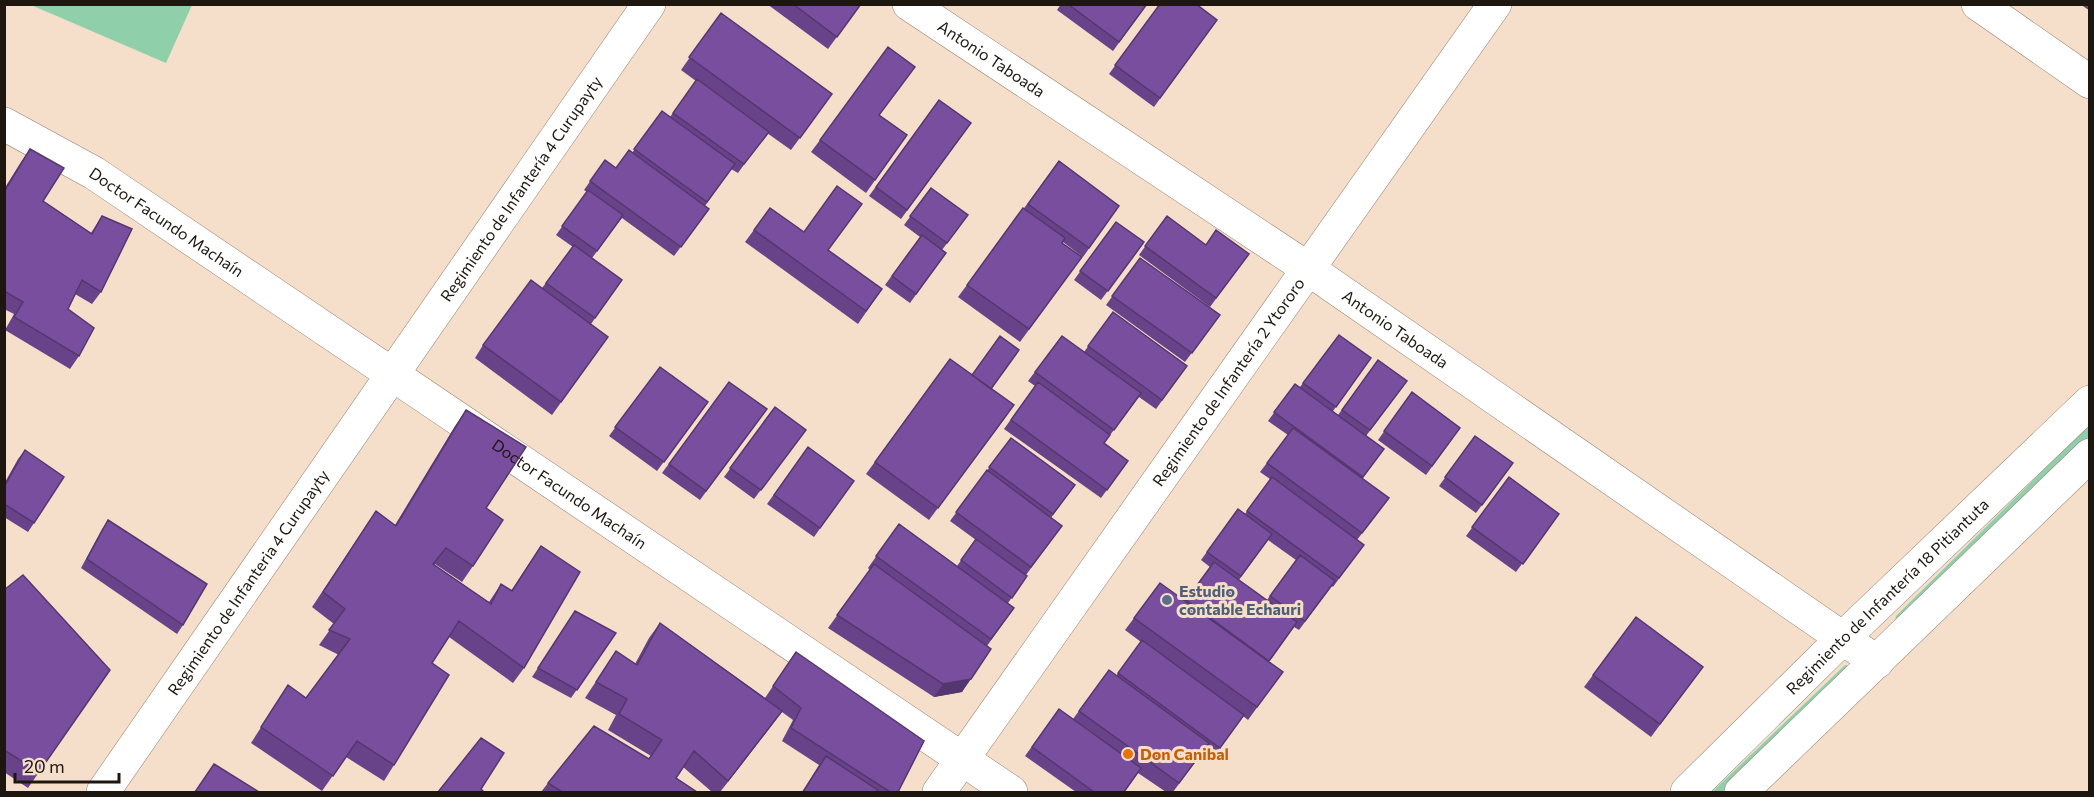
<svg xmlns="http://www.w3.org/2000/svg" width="2094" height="797" viewBox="0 0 2094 797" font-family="Commissioner,sans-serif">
<rect width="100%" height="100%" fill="#f5dfcb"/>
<!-- green -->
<path fill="#8fcfaa" d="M 31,5 L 192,4 L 192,5 L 166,63 Z
M 2089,425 L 2089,438 L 1903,622 L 1895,621 L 1896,616 Z
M 1845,665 L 1851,666 L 1725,792 L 1712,792 Z"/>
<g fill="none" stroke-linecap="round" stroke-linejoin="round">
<defs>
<g id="minor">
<path id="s1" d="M 909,4 L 1307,268 L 1877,662"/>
<path d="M 1978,4 L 2090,82"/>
<path id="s2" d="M 103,792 L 649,4"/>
</g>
<g id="tertiary">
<path id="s3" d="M 939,792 L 1495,4"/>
</g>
<g id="secondary">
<path id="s4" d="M 4,124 L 94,173 L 1011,792"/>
<path id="s5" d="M 1687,792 L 1843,638 L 2090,402"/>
<path d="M 1741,792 L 2090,455"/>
</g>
</defs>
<!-- minor casing -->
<use href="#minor" stroke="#958170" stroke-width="34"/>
<!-- tertiary casing -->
<use href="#tertiary" stroke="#958170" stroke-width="34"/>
<!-- secondary casing -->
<use href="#secondary" stroke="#958170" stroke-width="34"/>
<!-- minor -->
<use href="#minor" stroke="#fff" stroke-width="33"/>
<!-- tertiary -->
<use href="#tertiary" stroke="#fff" stroke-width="33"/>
<!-- secondary -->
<use href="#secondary" stroke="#fff" stroke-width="33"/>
</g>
<!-- wall -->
<path fill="#684389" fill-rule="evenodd" d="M 767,4 L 861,4 L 828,49 Z
M 1061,4 L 1147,4 L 1113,51 L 1057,10 Z
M 1160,4 L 1217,20 L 1154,107 L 1109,74 Z
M 2080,4 L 2090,4 L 2090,11 Z
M 721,13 L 832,94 L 791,150 L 767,133 L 738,173 L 731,169 L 705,206 L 709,209 L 674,256 L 622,218 L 592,258 L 622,280 L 591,324 L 608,337 L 552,415 L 475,358 L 483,345 L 542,288 L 573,247 L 556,235 L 587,192 L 584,190 L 605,160 L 616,168 L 632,153 L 662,111 L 670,117 L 696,81 L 681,70 Z
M 939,100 L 971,123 L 901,219 L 869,196 Z
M 907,135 L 866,193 L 811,152 L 820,140 Z
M 30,149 L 43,201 L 91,233 L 102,216 L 101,292 L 92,304 L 75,294 L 68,309 L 79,356 L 70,369 L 5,330 L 14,314 L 4,309 L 4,189 L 21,162 Z
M 1059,161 L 1119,206 L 1083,257 L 1063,242 L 1062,243 L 1082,257 L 1020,342 L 958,297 Z
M 931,188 L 968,215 L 942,250 L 946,253 L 910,303 L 885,285 L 920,237 L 904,225 Z
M 770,208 L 882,289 L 858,324 L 745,242 Z
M 1167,216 L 1206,245 L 1249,254 L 1210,307 L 1139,255 Z
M 1116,222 L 1144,242 L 1101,300 L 1074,280 Z
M 1140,258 L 1220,315 L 1185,362 L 1106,305 Z
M 1113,312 L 1187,366 L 1156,409 L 1139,397 L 1104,443 L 1128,461 L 1101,498 L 1004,429 L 1035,386 L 1028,381 L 1062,336 L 1084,352 Z
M 1339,335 L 1371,358 L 1333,411 L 1338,415 L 1378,360 L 1407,381 L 1366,436 L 1384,449 L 1362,479 L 1389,498 L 1357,540 L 1357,554 L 1333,587 L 1332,586 L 1299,630 L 1294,627 L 1269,662 L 1283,672 L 1248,720 L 1243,716 L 1214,756 L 1204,750 L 1173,792 L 1166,792 L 1138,773 L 1124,792 L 1076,792 L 1025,756 L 1059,709 L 1073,719 L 1109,670 L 1116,676 L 1141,642 L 1125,630 L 1134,618 L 1185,601 L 1210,567 L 1201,560 L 1238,509 L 1245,514 L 1270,479 L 1260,472 L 1288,435 L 1268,421 L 1295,384 L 1300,387 ZM 1268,540 L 1296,560 L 1267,600 L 1239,580 Z
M 950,359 L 991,389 L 1005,418 L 929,520 L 866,474 Z
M 660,367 L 708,402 L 657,471 L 609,436 Z
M 729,382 L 767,409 L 700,500 L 662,473 Z
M 1412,392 L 1460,428 L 1426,475 L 1378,440 Z
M 775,407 L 806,430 L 754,499 L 724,477 Z
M 466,410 L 486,508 L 473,566 L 462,582 L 435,564 L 434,565 L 489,602 L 501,584 L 511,591 L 541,546 L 524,668 L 513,683 L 449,637 L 432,663 L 394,765 L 384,781 L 346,757 L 322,791 L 251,743 L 288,685 L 306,698 L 339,655 L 319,645 L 334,624 L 312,607 L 376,511 L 395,525 L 455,426 Z
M 1475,436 L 1513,463 L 1476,513 L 1439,486 Z
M 1011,438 L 1075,485 L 1051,518 L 1062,526 L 1026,575 L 1027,576 L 1008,603 L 1014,608 L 987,646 L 962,692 L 934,697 L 828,628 L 870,570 L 868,568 L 899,524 L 957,566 L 976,540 L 950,521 Z
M 808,447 L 854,481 L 814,537 L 767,504 Z
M 25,450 L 34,523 L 28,532 L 4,517 L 4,484 L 18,459 Z
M 1509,477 L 1559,514 L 1516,572 L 1466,536 Z
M 108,520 L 183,625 L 177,634 L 81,568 L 102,529 Z
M 4,590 L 110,670 L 28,788 L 4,772 Z
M 575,611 L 616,633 L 571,698 L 532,677 Z
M 660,623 L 765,698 L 796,652 L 898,792 L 802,792 L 819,765 L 782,741 L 793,720 L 782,712 L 720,792 L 712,792 L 683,767 L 676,778 L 697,792 L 541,792 L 548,783 L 649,759 L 651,756 L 608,730 L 616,715 L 585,698 L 616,651 L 635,664 L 649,638 Z
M 1703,667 L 1651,737 L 1584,687 L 1593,675 Z"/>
<!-- shaded-wall -->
<path fill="#55376f" d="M 971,679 L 962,692 L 934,697 L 943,684 Z
M 782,711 L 771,726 L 720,792 L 728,781 Z"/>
<!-- building -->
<path fill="#794e9f" stroke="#55376f" stroke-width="1.5" d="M 793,4 L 861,4 L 837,37 Z
M 1068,4 L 1147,4 L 1119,42 Z
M 1160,4 L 1196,4 L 1217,20 L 1160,98 L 1115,65 Z
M 721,13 L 832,94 L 800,138 L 689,57 Z
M 888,47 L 915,67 L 879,115 L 907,135 L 875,180 L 820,140 Z
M 697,79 L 769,132 L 744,164 L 673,113 Z
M 939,100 L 971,123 L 907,210 L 876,187 Z
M 662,111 L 735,164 L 707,202 L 634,149 Z
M 30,149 L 64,168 L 43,201 L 92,234 L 102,216 L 132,229 L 101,292 L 82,280 L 68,309 L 94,328 L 79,356 L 14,317 L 23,302 L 4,291 L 4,192 Z
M 629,150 L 709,209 L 681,247 L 590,181 L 605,160 L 616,168 Z
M 1059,161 L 1119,206 L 1089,248 L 1028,204 Z
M 837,186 L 862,204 L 828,250 L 882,289 L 866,311 L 754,230 L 770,208 L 804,232 Z
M 931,188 L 968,215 L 947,243 L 910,216 Z
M 588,190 L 623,215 L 597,251 L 562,226 Z
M 1023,208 L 1065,238 L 1062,243 L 1082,257 L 1029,329 L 967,285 Z
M 1167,216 L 1206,245 L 1216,230 L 1249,254 L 1216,298 L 1145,246 Z
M 1116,222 L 1144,242 L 1108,291 L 1080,271 Z
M 922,235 L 946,253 L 916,294 L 892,276 Z
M 574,245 L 622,280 L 595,318 L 546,283 Z
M 1140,258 L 1220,315 L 1192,353 L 1112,296 Z
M 531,280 L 608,337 L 561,402 L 483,345 Z
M 1113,312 L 1187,366 L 1162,400 L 1088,346 Z
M 1339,335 L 1371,358 L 1336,407 L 1303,383 Z
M 1000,336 L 1019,350 L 991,389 L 972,375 Z
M 1062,336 L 1141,393 L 1114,430 L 1035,372 Z
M 950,359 L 1014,405 L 938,508 L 875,462 Z
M 1378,360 L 1407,381 L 1370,430 L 1342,410 Z
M 660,367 L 708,402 L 664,462 L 615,427 Z
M 729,382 L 767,409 L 706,491 L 669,464 Z
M 1038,382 L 1110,435 L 1104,443 L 1128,461 L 1107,490 L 1011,420 Z
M 1295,384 L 1384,449 L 1363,477 L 1274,412 Z
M 1412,392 L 1460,428 L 1432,466 L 1384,431 Z
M 775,407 L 806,430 L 761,490 L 730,468 Z
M 466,410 L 526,447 L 486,508 L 503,520 L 473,566 L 446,548 L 433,564 L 491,604 L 501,584 L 512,591 L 541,546 L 580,572 L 524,668 L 459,621 L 432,663 L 449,675 L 394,765 L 357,741 L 333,776 L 261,727 L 288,685 L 306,698 L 350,639 L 329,630 L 345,609 L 323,592 L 376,511 L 396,526 Z
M 1293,428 L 1389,498 L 1362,533 L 1267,463 Z
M 1475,436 L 1513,463 L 1482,505 L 1445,477 Z
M 1011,438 L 1075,485 L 1053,514 L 989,467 Z
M 808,447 L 854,481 L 820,528 L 774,495 Z
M 25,450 L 64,477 L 34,523 L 4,504 L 4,487 Z
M 987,470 L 1062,526 L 1031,567 L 956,512 Z
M 1272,477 L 1364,545 L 1339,578 L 1247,511 Z
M 1509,477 L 1559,514 L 1523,564 L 1472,527 Z
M 1238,509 L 1272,534 L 1241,576 L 1207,552 Z
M 108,520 L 207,584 L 183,625 L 87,559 Z
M 899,524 L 1014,608 L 991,639 L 876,556 Z
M 976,539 L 1027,576 L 1012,598 L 961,560 Z
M 1300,555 L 1335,581 L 1305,621 L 1270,596 Z
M 1214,562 L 1297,622 L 1269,661 L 1186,600 Z
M 874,564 L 991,649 L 971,679 L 943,684 L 837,615 Z
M 23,575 L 110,670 L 39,772 L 4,750 L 4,590 Z
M 1160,583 L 1283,672 L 1257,707 L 1134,618 Z
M 575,611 L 616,633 L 577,690 L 538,668 Z
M 1636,617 L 1703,667 L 1660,724 L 1593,675 Z
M 660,623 L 782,711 L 728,781 L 694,751 L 676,778 L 697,792 L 562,792 L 548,783 L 594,726 L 649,759 L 662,740 L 619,714 L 627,699 L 596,682 L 616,651 L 637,665 Z
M 1142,640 L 1244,715 L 1220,748 L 1118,673 Z
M 796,652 L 924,741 L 898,792 L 890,792 L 791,728 L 801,708 L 773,686 Z
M 1109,670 L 1209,743 L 1179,783 L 1079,711 Z
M 1059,709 L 1141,768 L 1124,792 L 1094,792 L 1032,747 Z
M 481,738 L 504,753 L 481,789 L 484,792 L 438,792 Z
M 826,756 L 878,790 L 876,792 L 803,792 Z
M 214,764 L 259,792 L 195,792 Z"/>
<!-- markers -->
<circle fill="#5c6f8a" stroke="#f5dfcb" stroke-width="2" cx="1167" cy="600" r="6"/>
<circle fill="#e8710a" stroke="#f5dfcb" stroke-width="2" cx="1128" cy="754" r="6"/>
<g text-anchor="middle" stroke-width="6" stroke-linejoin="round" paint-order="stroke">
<!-- street labels -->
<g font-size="16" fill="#1e1710" stroke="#f5dfcb">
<text dy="6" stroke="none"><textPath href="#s1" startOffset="99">Antonio Taboada</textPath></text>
<text dy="6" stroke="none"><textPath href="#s2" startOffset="734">Regimiento de Infantería 4 Curupayty</textPath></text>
<text dy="6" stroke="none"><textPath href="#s4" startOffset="190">Doctor Facundo Machaín</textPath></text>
<text dy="6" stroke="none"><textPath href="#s1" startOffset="585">Antonio Taboada</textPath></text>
<text dy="6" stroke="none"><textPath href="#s3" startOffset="502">Regimiento de Infantería 2 Ytororo</textPath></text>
<text dy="6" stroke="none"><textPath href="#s4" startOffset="676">Doctor Facundo Machaín</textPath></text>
<text dy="6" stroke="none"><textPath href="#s2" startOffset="255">Regimiento de Infanteria 4 Curupayty</textPath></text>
<text dy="6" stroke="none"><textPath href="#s5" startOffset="280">Regimiento de Infantería 18 Pitiantuta</textPath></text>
</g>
<!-- service labels -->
<g font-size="16" font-weight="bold" fill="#4e5e75" stroke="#f5dfcb" text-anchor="start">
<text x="1179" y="597">Estudio<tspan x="1179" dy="18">contable Echauri</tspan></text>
</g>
<!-- food labels -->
<g font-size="16" font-weight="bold" fill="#c56008" stroke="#f5dfcb" text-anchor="start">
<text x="1140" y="760">Don Canibal</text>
</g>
</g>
<!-- border -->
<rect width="2094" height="797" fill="none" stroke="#1e1710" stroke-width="12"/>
<!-- scale -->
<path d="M15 773v9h104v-9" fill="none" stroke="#1e1710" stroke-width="3"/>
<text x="24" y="773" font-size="18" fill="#1e1710" stroke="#f5dfcb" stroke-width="4.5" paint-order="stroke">20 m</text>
</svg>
